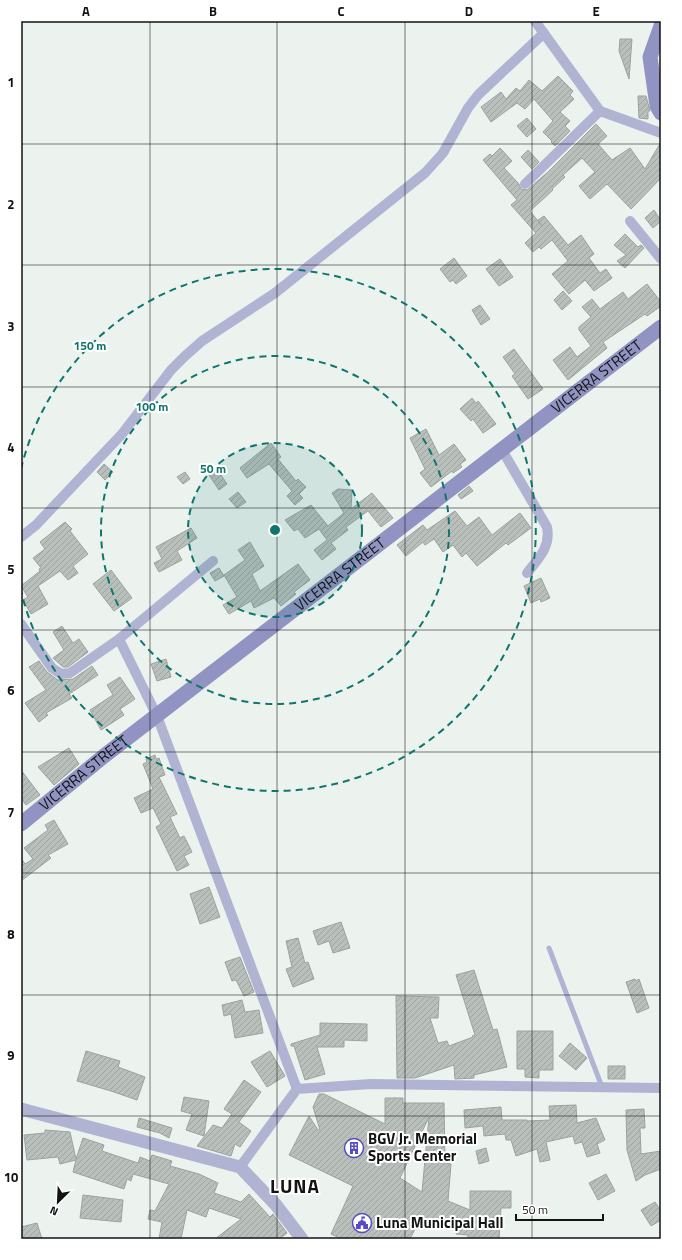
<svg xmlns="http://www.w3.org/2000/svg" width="682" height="1260" viewBox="0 0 682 1260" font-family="'Titillium Web',sans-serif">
<defs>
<pattern id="building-hatch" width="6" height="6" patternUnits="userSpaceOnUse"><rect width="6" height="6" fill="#b9c0bc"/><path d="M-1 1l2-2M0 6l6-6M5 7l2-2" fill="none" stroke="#9ea4a1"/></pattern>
</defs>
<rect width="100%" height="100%" fill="#ecf3ef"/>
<!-- building -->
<path fill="url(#building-hatch)" stroke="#9ca39f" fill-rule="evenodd" d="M 620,39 L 632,39 L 629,79 L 619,51 Z
M 558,76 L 573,91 L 570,95 L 574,99 L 560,112 L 570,121 L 565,126 L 570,131 L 555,146 L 551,142 L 552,141 L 543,132 L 553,121 L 534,99 L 525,109 L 517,103 L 491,122 L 481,107 L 501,92 L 506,99 L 516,88 L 520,91 L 529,80 L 542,91 Z
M 638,96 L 646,96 L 650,111 L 648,111 L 648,119 L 639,118 Z
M 527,118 L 536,129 L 527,137 L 517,126 Z
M 596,124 L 607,136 L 598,144 L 612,160 L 630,148 L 645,169 L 661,142 L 661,178 L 631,209 L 607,184 L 590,199 L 579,186 L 595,172 L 582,158 L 563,175 L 565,177 L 552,189 L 553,190 L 530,211 L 542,226 L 538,220 L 544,216 L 568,245 L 581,235 L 594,254 L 589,258 L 600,273 L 606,269 L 612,278 L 594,291 L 585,280 L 569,294 L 552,274 L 568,261 L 552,240 L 541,249 L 539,247 L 533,252 L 525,243 L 536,233 L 511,205 L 517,200 L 483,160 L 490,154 L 492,156 L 500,148 L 512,161 L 504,168 L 519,184 L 521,189 L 527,190 L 548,172 Z
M 528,150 L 539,162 L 532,169 L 521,157 Z
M 654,210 L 661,221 L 653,228 L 645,218 Z
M 625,234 L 638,247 L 641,245 L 644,248 L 625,268 L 617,261 L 626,255 L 614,245 Z
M 454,258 L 467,276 L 456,284 L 453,280 L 450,282 L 440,269 Z
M 500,259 L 513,277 L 499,286 L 486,269 Z
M 647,284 L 661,302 L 661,306 L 647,316 L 645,314 L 603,342 L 607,348 L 568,380 L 553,360 L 570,347 L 577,357 L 591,346 L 579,330 L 579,327 L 591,317 L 582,307 L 592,299 L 600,309 L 623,292 L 628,299 Z
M 563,291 L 572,301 L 562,310 L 554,300 Z
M 480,305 L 490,319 L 481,325 L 472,310 Z
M 514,349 L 543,389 L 528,399 L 512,376 L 515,374 L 503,357 Z
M 472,398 L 476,403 L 478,401 L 496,424 L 483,433 L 473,419 L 471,421 L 460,409 Z
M 426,429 L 439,455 L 454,444 L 466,460 L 460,464 L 462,467 L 453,473 L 452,471 L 431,487 L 420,473 L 425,469 L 410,438 Z
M 271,443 L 281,457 L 278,459 L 296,481 L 298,479 L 306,487 L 299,494 L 303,498 L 295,505 L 287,496 L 292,491 L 269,464 L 247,478 L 240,468 Z
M 104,464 L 113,472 L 105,480 L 97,472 Z
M 217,469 L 227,484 L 219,490 L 209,475 Z
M 185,472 L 190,479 L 183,484 L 177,477 Z
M 469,486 L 473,491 L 461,499 L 458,495 Z
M 338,489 L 352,490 L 351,509 L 372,493 L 393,518 L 381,527 L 368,511 L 346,527 L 348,530 L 331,543 L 336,549 L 322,560 L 314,550 L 327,540 L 319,529 L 305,538 L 298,529 L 294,531 L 285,520 L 311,505 L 328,526 L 344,513 L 332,493 Z
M 238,492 L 246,502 L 237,508 L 229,499 Z
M 455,511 L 467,526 L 479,517 L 492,535 L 520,513 L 531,528 L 508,545 L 506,543 L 477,566 L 466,553 L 462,557 L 453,545 L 443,552 L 434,539 L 425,545 L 423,542 L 406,556 L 397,545 L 423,525 L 427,530 Z
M 65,522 L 72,529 L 70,531 L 88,554 L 73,566 L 78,573 L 68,580 L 60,571 L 38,586 L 48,604 L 31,614 L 23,600 L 28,597 L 21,586 L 40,571 L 39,569 L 41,568 L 33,558 L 45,549 L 40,542 Z
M 191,528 L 197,538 L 177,551 L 182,560 L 159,572 L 154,563 L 162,559 L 156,547 Z
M 250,542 L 264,566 L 252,574 L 260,591 L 298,564 L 310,580 L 294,592 L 296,594 L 281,606 L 274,598 L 254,608 L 251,601 L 229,614 L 223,605 L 237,597 L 224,575 L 245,560 L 238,550 Z
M 219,568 L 224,576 L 215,581 L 210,573 Z
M 111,570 L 132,598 L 114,611 L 93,584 Z
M 541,578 L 550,598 L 541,602 L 540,599 L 531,603 L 524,586 Z
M 62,626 L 73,643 L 79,639 L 88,652 L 68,667 L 63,667 L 53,658 L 64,650 L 53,632 Z
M 166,659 L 171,677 L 157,681 L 151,664 Z
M 39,661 L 47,672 L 58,680 L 73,679 L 92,666 L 98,675 L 69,694 L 72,698 L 46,713 L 48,715 L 39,722 L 25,703 L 46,690 L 29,667 Z
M 120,677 L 135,699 L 120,709 L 124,715 L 101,730 L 90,710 L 113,695 L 107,685 Z
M 69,748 L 79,764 L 54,785 L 38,767 Z
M 155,755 L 156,759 L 159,758 L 165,775 L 159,777 L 177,814 L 170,817 L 180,838 L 184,836 L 192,852 L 184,856 L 189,865 L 177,871 L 156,827 L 161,824 L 153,808 L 141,813 L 134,798 L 153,789 L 143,764 L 147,762 L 146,759 Z
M 21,770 L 40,795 L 26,805 L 21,798 Z
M 54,820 L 68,844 L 48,855 L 51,858 L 21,881 L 21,858 L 25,864 L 33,859 L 24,848 L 48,830 L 45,825 Z
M 209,887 L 220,917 L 200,924 L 190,894 Z
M 341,922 L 350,948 L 333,953 L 329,941 L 318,945 L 313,931 Z
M 298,938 L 305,963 L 308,962 L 314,979 L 293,987 L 286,969 L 292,967 L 286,941 Z
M 240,957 L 254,992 L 244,996 L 236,980 L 232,981 L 225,962 Z
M 474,970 L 493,1030 L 497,1029 L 507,1067 L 474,1075 L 474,1078 L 455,1079 L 454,1065 L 415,1078 L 397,1078 L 396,996 L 439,997 L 438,1018 L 430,1018 L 438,1043 L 447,1041 L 449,1046 L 473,1037 L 472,1036 L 475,1035 L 456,975 Z
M 635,979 L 636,981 L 639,979 L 649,1008 L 637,1013 L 626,982 Z
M 242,1000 L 245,1012 L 259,1010 L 263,1033 L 235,1038 L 231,1014 L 224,1016 L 222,1005 Z
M 320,1023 L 367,1024 L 367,1041 L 344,1040 L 344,1047 L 317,1047 L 325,1074 L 305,1080 L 294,1046 L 291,1046 L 291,1044 L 320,1035 Z
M 517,1031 L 553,1031 L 553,1070 L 539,1070 L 539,1078 L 525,1077 L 525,1069 L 517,1069 Z
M 570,1043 L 587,1058 L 576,1070 L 559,1056 Z
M 86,1051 L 120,1061 L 118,1067 L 145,1077 L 137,1100 L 111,1091 L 77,1081 Z
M 270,1051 L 285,1076 L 267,1087 L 251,1062 Z
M 608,1066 L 625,1066 L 625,1079 L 608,1079 Z
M 244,1080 L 261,1092 L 239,1122 L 251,1131 L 240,1147 L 235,1144 L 231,1156 L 197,1146 L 213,1125 L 222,1128 L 232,1114 L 224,1109 Z
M 319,1094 L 324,1094 L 385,1124 L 385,1098 L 403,1098 L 403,1103 L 444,1103 L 445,1163 L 451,1164 L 448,1201 L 470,1210 L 470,1191 L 511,1191 L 511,1208 L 501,1208 L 499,1239 L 468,1239 L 468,1235 L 456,1234 L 457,1228 L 415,1229 L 410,1239 L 342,1239 L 331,1234 L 353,1186 L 289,1155 L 309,1116 L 318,1130 L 320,1130 L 313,1107 ZM 429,1117 L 422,1192 L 400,1178 Z
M 184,1097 L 209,1101 L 204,1136 L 186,1130 L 192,1114 L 181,1111 Z
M 576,1105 L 577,1123 L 596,1118 L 605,1140 L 597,1144 L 600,1153 L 587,1157 L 582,1142 L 575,1144 L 573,1136 L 546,1142 L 550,1160 L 540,1162 L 537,1149 L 516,1156 L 511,1140 L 506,1140 L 505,1134 L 484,1136 L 483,1126 L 465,1128 L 464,1110 L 501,1107 L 502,1120 L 527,1120 L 527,1121 L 550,1120 L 549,1106 Z
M 644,1109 L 645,1128 L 640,1128 L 641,1154 L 661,1151 L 661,1169 L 645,1175 L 636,1181 L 627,1150 L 626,1110 Z
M 139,1118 L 172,1128 L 169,1138 L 160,1133 L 137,1127 Z
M 45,1130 L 70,1132 L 76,1159 L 83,1138 L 104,1145 L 102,1151 L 138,1163 L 140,1157 L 150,1161 L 152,1155 L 172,1161 L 170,1166 L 199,1174 L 218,1183 L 214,1193 L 241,1202 L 249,1194 L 270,1217 L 273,1214 L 287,1233 L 279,1239 L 215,1239 L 241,1219 L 209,1208 L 206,1217 L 187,1210 L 181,1239 L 159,1239 L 162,1222 L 148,1219 L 150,1210 L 155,1211 L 169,1184 L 133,1174 L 131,1181 L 127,1179 L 124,1189 L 73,1172 L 76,1160 L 60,1164 L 58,1157 L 27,1160 L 24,1135 L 45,1133 Z
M 486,1148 L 489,1161 L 479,1164 L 476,1151 Z
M 606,1174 L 615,1191 L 598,1200 L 589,1183 Z
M 83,1195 L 123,1200 L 121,1222 L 80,1218 Z
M 655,1202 L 661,1211 L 661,1220 L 651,1226 L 641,1210 Z
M 37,1223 L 42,1239 L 21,1239 L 21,1227 Z"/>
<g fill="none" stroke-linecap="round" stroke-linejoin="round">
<!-- service -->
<path stroke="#b1b3d3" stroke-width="5" d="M 549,948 L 602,1087"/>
<!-- minor -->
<path stroke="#b1b3d3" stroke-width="10" d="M 535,21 L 600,111 L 661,133
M 525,184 L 600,111
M 630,221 L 661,259
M 502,450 L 547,527 C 551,547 538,559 527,573
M 21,537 L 36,525 L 122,434 L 171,370 L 184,357 L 202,341 L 275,293 L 425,173 L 443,153 L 468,108 L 478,95 L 544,33
M 21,624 L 52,668 L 61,674 L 70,673 L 119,639 L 213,561
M 119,639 L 157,716 L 297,1089
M 240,1167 L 297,1089 L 371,1084 L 661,1088"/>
<!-- tertiary -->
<path stroke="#b1b3d3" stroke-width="13" d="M 21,1109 L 240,1167 L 276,1205 L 302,1239"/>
<!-- secondary -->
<g stroke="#9193c3" stroke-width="15">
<path d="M 661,26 L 650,57 L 657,106 L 661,113"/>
<path id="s1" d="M 21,824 L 104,756 L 661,327"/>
</g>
</g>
<!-- grid -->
<path fill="none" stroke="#121413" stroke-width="1" stroke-opacity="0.55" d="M 150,21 L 150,1239M 277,21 L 277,1239M 405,21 L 405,1239M 532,21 L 532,1239M 21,144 L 661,144M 21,265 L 661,265M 21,387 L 661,387M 21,508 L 661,508M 21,630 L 661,630M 21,752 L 661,752M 21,873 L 661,873M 21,995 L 661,995M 21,1116 L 661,1116"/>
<!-- distance rings -->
<circle cx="275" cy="530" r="87" fill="#0f766e" fill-opacity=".12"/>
<g fill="none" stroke="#0f766e" stroke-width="2" stroke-dasharray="7 5">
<circle cx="275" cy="530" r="87"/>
<circle cx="275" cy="530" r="174"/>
<path d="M21 469A261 261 0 1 1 21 591"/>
</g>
<!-- icons -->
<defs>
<symbol id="building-ring" viewBox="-11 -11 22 22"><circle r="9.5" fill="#fff" stroke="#584cc3" stroke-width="1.5"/><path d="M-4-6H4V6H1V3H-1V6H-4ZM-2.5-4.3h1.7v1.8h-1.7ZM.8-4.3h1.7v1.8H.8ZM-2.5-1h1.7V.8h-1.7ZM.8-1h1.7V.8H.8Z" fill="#584cc3"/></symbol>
<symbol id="civic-ring" viewBox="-11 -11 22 22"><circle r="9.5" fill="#fff" stroke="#584cc3" stroke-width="1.5"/><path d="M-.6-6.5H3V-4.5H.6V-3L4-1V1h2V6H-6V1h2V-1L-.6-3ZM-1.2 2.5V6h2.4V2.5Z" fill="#584cc3"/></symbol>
</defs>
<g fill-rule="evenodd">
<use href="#building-ring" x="343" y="1137" width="22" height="22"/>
<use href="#civic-ring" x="351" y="1212" width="22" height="22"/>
</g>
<g text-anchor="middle" stroke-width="4" stroke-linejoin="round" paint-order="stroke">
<!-- street labels -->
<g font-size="15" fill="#121413" stroke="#fff">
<text dy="5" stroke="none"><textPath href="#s1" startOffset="729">VICERRA STREET</textPath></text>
<text dy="5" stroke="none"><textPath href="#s1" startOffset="405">VICERRA STREET</textPath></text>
<text dy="5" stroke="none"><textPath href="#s1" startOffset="81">VICERRA STREET</textPath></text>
</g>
<!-- poi labels -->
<g font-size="15" font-weight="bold" fill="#121413" stroke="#fff" text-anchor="start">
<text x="368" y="1144">BGV Jr. Memorial<tspan x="368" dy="17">Sports Center</tspan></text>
<text x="376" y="1228">Luna Municipal Hall</text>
</g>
<!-- district labels -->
<g font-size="19" font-weight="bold" letter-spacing="1" fill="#121413" stroke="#fff">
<text x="295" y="1193">LUNA</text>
</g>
</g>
<circle cx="275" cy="530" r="6" fill="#0f766e" stroke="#fff" stroke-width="2"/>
<g font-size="12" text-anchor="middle" font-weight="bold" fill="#0f766e" stroke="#fff" stroke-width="4" stroke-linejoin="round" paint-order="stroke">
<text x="90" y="350">150 m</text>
<text x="152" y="411">100 m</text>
<text x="213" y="473">50 m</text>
</g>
<!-- border -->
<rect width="682" height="1260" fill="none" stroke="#ffffff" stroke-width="44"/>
<!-- north arrow -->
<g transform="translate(58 1202) rotate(204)" stroke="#ffffff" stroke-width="3" paint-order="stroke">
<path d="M0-3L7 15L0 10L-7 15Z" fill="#121413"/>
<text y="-6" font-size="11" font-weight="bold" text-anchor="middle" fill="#121413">N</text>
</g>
<!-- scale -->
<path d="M516 1214v6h87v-6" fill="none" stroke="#121413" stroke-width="2"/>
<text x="522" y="1214" font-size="12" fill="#121413" stroke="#ffffff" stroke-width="3" paint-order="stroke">50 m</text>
<rect x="22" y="22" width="638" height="1216" fill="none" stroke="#121413" stroke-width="1.5"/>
<g font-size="13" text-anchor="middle" font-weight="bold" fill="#121413">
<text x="86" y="16">A</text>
<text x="213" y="16">B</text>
<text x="341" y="16">C</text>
<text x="469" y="16">D</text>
<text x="596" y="16">E</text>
<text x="11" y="87">1</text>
<text x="11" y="209">2</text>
<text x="11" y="331">3</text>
<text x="11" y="452">4</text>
<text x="11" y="574">5</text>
<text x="11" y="695">6</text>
<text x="11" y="817">7</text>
<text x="11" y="939">8</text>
<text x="11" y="1060">9</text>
<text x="11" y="1182">10</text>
</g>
</svg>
